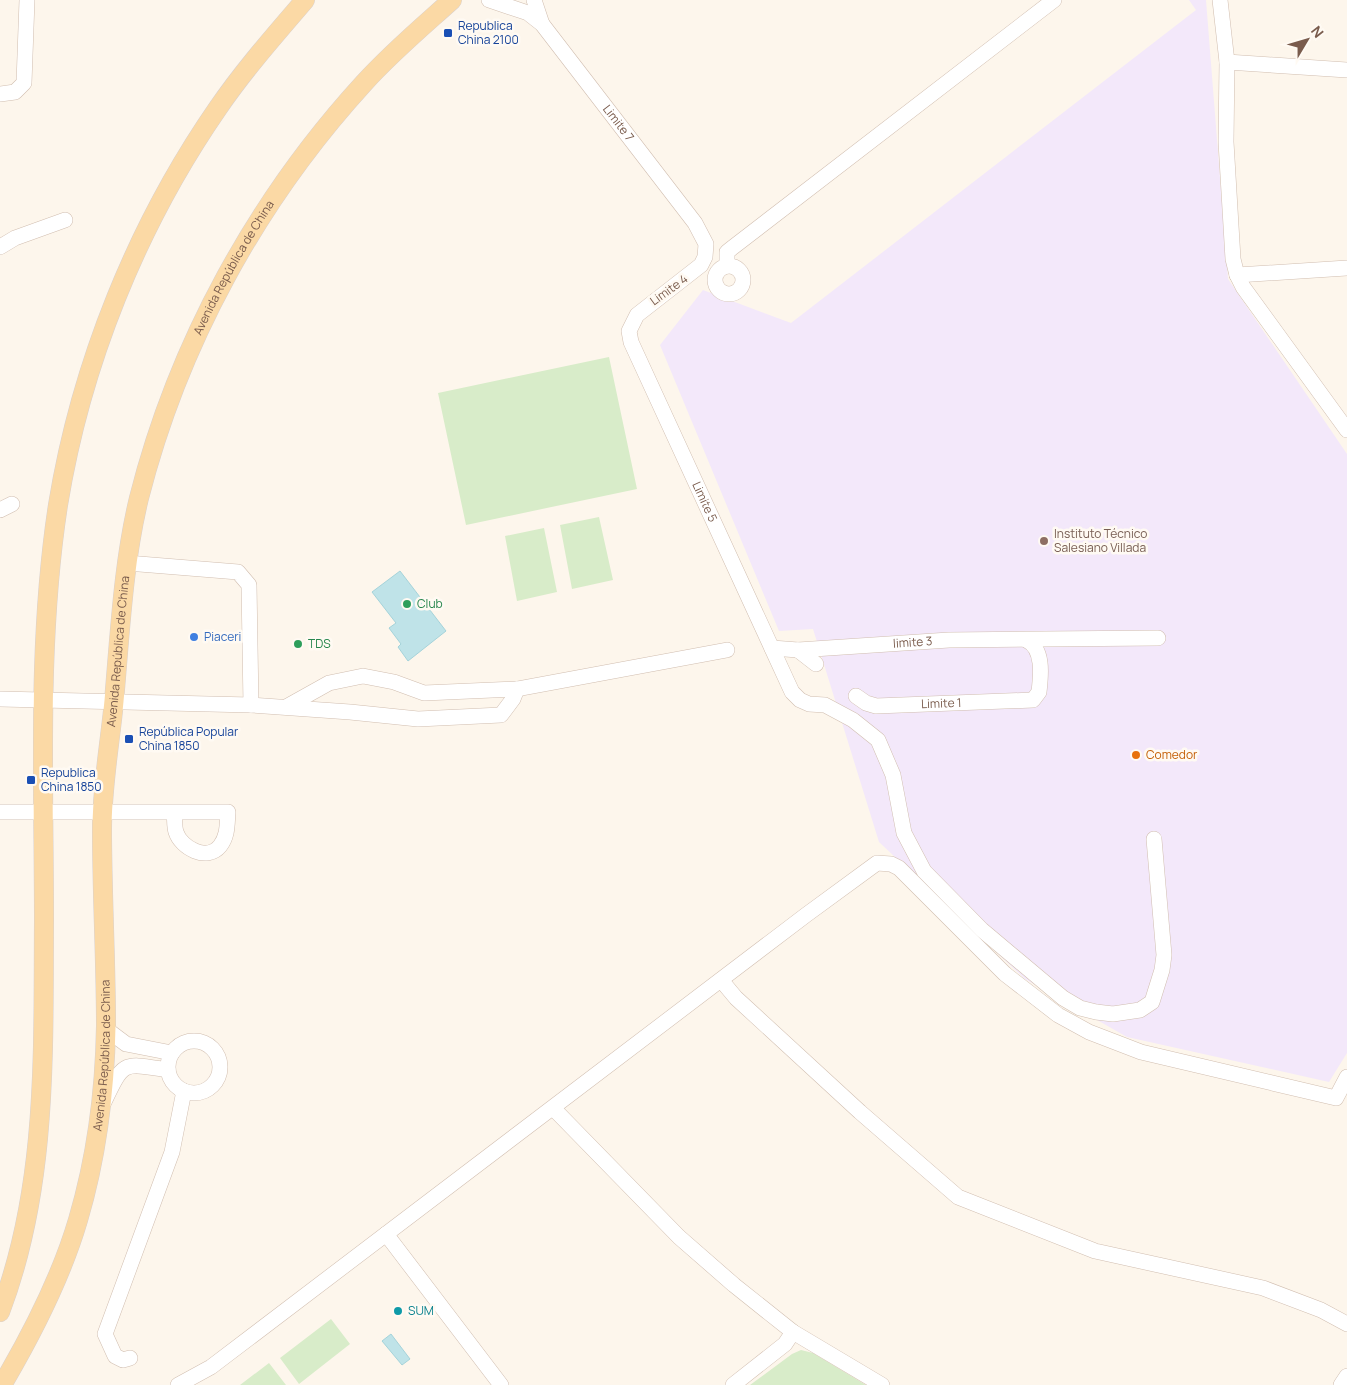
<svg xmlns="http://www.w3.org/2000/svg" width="1347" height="1385" viewBox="0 0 1347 1385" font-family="Manrope,sans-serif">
<rect width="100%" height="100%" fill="#fdf6ec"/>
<!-- education -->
<path fill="#f3e8fa" d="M 1189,0 L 1206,0 L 1228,279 L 1347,454 L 1347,1053 L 1329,1082 L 1127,1037 L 1025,979 L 879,842 L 813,629 L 779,631 L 660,345 L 703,290 L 791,323 L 1196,10 Z"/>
<!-- green -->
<path fill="#d8ecc9" d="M 609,357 L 637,489 L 466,525 L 438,393 Z
M 599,517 L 613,580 L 572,589 L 560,525 Z
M 544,528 L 557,592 L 517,601 L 505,536 Z
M 331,1319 L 350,1344 L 299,1384 L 280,1358 Z
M 801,1350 L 813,1353 L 866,1385 L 750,1385 L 792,1354 Z
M 269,1363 L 286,1385 L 240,1385 Z"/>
<!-- water -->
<path fill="#bfe3e8" stroke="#a5d3da" d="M 400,571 L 446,631 L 408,661 L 398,647 L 401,644 L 389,628 L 396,623 L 372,592 Z
M 391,1334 L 410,1359 L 402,1365 L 382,1341 Z"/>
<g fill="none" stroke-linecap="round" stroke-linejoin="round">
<defs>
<g id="minor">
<path id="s1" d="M 489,0 L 528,13 L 542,24 L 695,223 L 706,244 L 705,257 L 701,265 L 637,315 L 629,331 L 631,342 L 792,692 L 800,700 L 809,704 L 825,705 L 853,720 L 878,740 L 893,775 L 904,833 L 924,871 L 982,930 L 1063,998 L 1080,1008 L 1096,1012 L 1113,1014 L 1140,1010 L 1152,1002 L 1162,970 L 1164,955 L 1154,839"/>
<path d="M 534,0 L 542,24"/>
<path d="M 1220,0 L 1227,62 L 1226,142 L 1233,259 L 1237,275 L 1243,287 L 1347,430"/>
<path d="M 1227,62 L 1347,70"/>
<path d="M 0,94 L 15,92 L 24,83 L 27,0"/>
<path d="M 0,247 L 15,238 L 65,220"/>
<path d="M 727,266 L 727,252 L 732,248 L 1054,0"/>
<circle cx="729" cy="280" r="14"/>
<path d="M 1237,275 L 1347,268"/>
<path d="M 0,510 L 12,504"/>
<path d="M 127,563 L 238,572 L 249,585 L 251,705"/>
<path id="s2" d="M 772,648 L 798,650 L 949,640 L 1158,638"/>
<path d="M 798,650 L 816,664"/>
<path id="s3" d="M 856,696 L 866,703 L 876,706 L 1033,700 L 1039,692 C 1041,675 1044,648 1026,640"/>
<path d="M 0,699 L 251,705 L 350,712 L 418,719 L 501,715 L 513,699 L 517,689"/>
<path d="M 286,707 L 329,683 L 363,676 L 394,682 L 424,693 L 517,689 L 727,650"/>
<path d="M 0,812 L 174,812 C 175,819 174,826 176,832 C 181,848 207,862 220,846 C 228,836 227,824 228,812 L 174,812"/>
<path d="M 721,980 L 736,998 L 860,1112 L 958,1197 L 1095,1251 L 1263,1288 L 1321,1310 L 1347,1324"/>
<path d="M 106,1029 L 126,1044 L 172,1053"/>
<circle cx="194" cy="1067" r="26"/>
<path d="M 104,1102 C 124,1060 123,1063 168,1070"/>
<path d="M 553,1108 L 679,1237 L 734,1285 L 793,1332"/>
<path d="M 386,1234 L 501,1385"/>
<path d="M 130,1358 L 123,1360 L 115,1356 L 105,1334 L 172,1152 L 184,1091"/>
<path d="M 178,1385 L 211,1367 L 806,915 L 877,863 L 891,864 L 899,868 L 1005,974 L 1058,1015 L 1089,1032 L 1141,1052 L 1336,1098 L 1347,1077"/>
<path d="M 733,1385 L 785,1344 L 793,1332 L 882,1385"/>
<path d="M 1341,1385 L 1347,1376"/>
</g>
<g id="major">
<path d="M 0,1312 C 48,1186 43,1053 44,921 C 44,783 37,641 58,505 C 81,364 137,225 218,108 C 244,70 275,35 305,0"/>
<path id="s4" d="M 2,1385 C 32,1334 61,1278 78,1220 C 96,1159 105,1090 106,1026 C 106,960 102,895 102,829 C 102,786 110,743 114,701 C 120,634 123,564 139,498 C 178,344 257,200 364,83 C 391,53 422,27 452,0"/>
</g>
</defs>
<!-- minor casing -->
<use href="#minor" stroke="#d1beb0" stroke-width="16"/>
<!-- major casing -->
<use href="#major" stroke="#dad1cd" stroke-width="20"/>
<!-- minor -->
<use href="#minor" stroke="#fff" stroke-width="15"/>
<!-- major -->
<use href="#major" stroke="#fbd9a5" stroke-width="19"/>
</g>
<!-- markers -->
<g fill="#1a4fb4" stroke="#fffaf3" stroke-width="2">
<rect x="443" y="28" width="10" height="10" rx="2.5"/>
<rect x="124" y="734" width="10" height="10" rx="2.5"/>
<rect x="26" y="775" width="10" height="10" rx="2.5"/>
</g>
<circle fill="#8d6e63" stroke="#fffaf3" stroke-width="2" cx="1044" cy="541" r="5"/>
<g fill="#2e9e5b" stroke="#fffaf3" stroke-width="2">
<circle cx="407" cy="604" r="5"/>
<circle cx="298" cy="644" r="5"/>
</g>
<circle fill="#3f7fe0" stroke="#fffaf3" stroke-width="2" cx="194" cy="637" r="5"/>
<circle fill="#e8710a" stroke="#fffaf3" stroke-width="2" cx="1136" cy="755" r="5"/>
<circle fill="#0f9aa8" stroke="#fffaf3" stroke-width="2" cx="398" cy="1311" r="5"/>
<g text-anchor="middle" stroke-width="5" stroke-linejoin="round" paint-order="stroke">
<!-- transit labels -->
<g font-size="12" fill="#164399" stroke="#fffaf3" text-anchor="start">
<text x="458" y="30">Republica<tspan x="458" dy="14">China 2100</tspan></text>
<text x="139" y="736">República Popular<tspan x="139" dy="14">China 1850</tspan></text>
<text x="41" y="777">Republica<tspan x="41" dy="14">China 1850</tspan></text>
</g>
<!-- street labels -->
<g font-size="12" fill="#7a5c4d" stroke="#fffaf3">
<text dy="4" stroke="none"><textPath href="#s1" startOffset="184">Limite 7</textPath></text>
<text dy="4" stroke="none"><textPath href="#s4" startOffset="1159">Avenida República de China</textPath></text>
<text transform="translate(669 290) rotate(-36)" y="4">Limite 4</text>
<text dy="4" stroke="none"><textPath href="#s1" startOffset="642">Limite 5</textPath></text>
<text dy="4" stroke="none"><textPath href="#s2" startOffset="141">limite 3</textPath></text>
<text dy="4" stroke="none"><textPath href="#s4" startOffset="754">Avenida República de China</textPath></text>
<text dy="4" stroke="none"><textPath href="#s3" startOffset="88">Limite 1</textPath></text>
<text dy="4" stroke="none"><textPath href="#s4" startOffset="349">Avenida República de China</textPath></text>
</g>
<!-- education labels -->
<g font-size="12" fill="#785e54" stroke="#fffaf3" text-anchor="start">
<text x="1054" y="538">Instituto Técnico<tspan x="1054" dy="14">Salesiano Villada</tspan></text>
</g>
<!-- leisure labels -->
<g font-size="12" fill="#27864d" stroke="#fffaf3" text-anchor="start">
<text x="417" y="608">Club</text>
<text x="308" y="648">TDS</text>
</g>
<!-- shop labels -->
<g font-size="12" fill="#366cbe" stroke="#fffaf3" text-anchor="start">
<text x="204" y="641">Piaceri</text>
</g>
<!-- food labels -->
<g font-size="12" fill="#c56008" stroke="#fffaf3" text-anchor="start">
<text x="1146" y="759">Comedor</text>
</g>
<!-- culture labels -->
<g font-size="12" fill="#0d838f" stroke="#fffaf3" text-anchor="start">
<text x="408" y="1315">SUM</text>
</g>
</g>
<!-- north arrow -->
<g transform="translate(1307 40) rotate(52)" stroke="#fffaf3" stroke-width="4" paint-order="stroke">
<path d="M0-4L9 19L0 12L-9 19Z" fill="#7a5c4d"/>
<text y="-8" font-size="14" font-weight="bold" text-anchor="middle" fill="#7a5c4d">N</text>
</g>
</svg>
